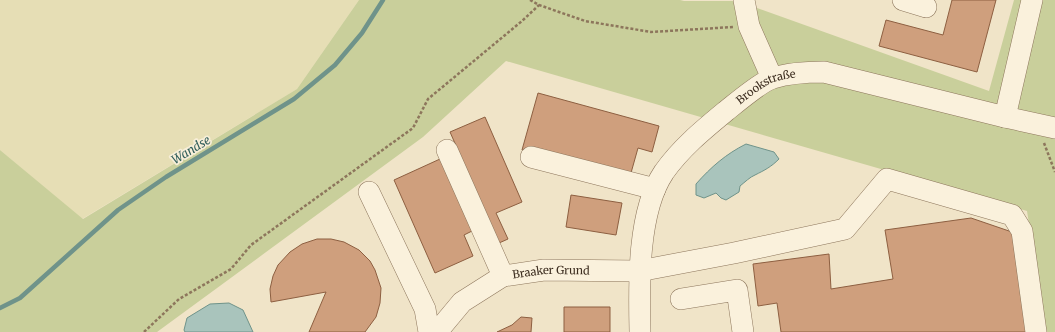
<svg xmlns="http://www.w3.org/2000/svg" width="1055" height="332" viewBox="0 0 1055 332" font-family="Merriweather,serif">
<rect width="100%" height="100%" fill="#f0e4c8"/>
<!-- farmland -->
<path fill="#e6deb5" d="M 0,0 L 359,0 L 297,89 L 82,219 L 0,150 Z"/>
<!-- green -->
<path fill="#c9cf9b" d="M 359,0 L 680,0 L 684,1 L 735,1 L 757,8 L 989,91 L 1014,0 L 1055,0 L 1055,332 L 1046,332 L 1027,211 L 506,61 L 423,137 L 157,332 L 0,332 L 0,150 L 83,219 L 297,89 Z"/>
<!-- water -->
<path fill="#a9c4bc" stroke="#6f938a" d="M 746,144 L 774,152 L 779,159 C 771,167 765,170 755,175 C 750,177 745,182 740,186 L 739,192 L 726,200 L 721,198 L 716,193 L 704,198 L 696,195 L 696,184 C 711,167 726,154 746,144 Z
M 229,303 L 243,310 L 253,332 L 185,332 L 184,330 L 187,318 L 210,304 Z"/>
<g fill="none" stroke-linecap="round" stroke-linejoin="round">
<!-- stream -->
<path stroke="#6f938a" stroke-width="4.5" d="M 0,308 L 20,298 L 118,210 L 166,177 L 294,99 L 335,65 L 362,33 L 383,0"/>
</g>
<!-- building -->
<path fill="#cf9f7d" stroke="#8d5f41" d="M 952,0 L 996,0 L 977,72 L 879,46 L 886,20 L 943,35 Z
M 538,93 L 659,126 L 652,152 L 638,148 L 629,180 L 522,150 Z
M 485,117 L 522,202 L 496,213 L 508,239 L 499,243 L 450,132 Z
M 440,159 L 472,231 L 464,235 L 473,256 L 435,273 L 394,180 Z
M 571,195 L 622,203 L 616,235 L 566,227 Z
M 971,218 L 1012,232 L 1026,332 L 781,332 L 777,303 L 758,306 L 753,264 L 829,254 L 831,289 L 893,279 L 885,230 Z
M 317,239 L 331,239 L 344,242 L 359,250 L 370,261 L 375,270 L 381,288 L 380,303 L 376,317 L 365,332 L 309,332 L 326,292 L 271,302 L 270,289 L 273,276 L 278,265 L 290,252 L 302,244 Z
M 564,307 L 610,307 L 610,332 L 564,332 Z
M 521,317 L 532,318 L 531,332 L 497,332 L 512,325 Z"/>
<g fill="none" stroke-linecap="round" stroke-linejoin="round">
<defs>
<g id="minor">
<path d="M 744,0 L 749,26 L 772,78"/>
<path d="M 903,0 L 926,7"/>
<path d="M 1005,117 L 1032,0"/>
<path d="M 447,150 L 503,276"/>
<path d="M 531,157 L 655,189"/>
<path d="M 369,192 L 425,309 L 429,332"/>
<path d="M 681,299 L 737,290 L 743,332"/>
<path id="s1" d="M 437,332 L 462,302 L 503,276 L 544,270 L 639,271 L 734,253 L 845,229 L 887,179 L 1012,215 L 1022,231 L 1036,332"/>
<path id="s2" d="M 640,332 C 639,285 637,212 664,172 C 681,148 703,130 726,111 C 736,103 762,81 773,78 C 789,73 807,72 824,72 L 1005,117 L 1055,128"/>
</g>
</defs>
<!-- minor casing -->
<use href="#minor" stroke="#8d765c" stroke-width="22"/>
<!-- path -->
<path stroke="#8d765c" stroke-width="2.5" stroke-dasharray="3 2" stroke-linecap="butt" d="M 530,0 L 539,5 L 585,21 L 651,32 L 733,27
M 1044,143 L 1055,172
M 144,332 L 179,299 L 231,269 L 251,245 L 413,128 L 428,99 L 522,21 L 539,5"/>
<!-- minor -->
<use href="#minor" stroke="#faf1dc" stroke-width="21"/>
</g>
<g text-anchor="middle" stroke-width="3.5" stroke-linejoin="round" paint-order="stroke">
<!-- street labels -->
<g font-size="11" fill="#3d2e20" stroke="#f7eed8">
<text dy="4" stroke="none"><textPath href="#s2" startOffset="299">Brookstraße</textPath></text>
<text dy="4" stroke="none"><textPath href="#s1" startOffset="136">Braaker Grund</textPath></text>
</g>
<!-- water labels -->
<g font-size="12" font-style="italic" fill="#2f5d5a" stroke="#f7eed8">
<text transform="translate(191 150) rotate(-31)" y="4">Wandse</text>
</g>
</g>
</svg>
